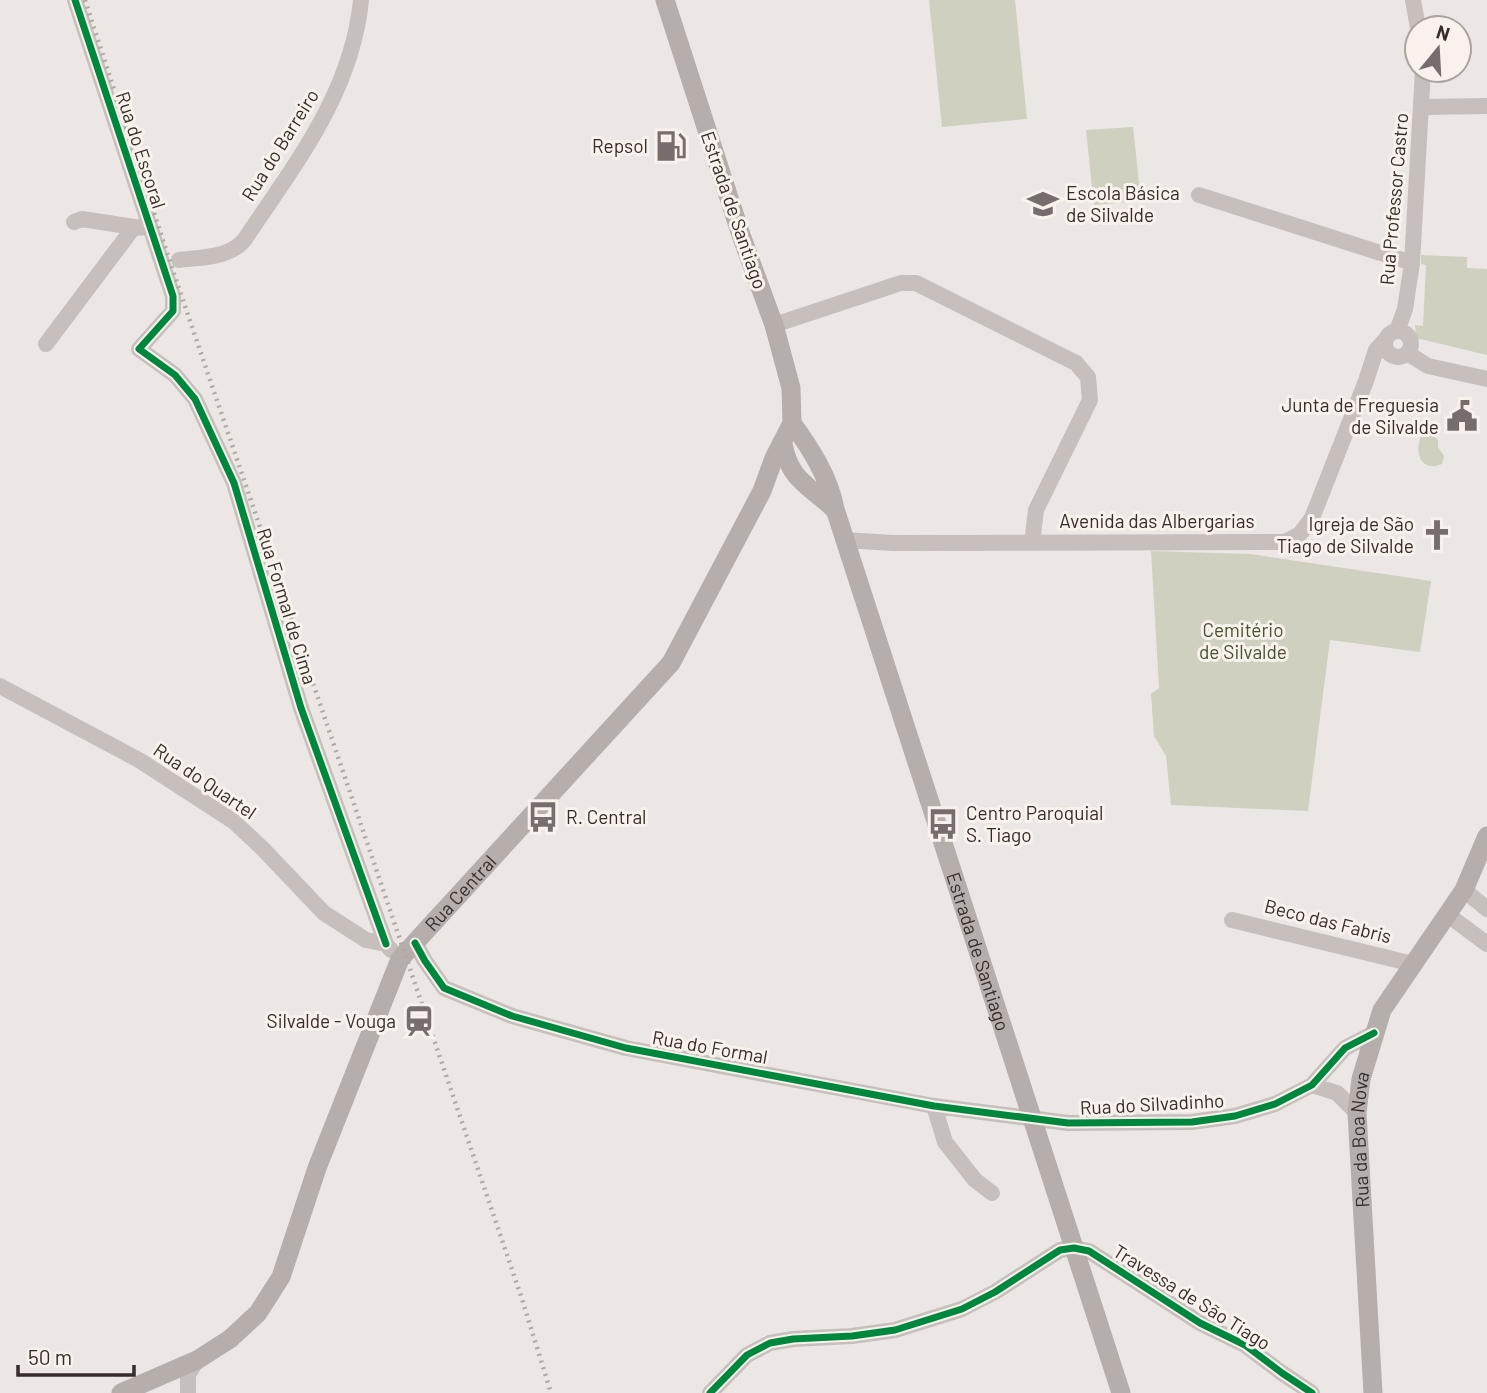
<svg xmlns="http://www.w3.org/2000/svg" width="1487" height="1393" viewBox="0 0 1487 1393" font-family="Barlow,sans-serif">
<rect width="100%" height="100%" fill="#ece7e4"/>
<!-- green -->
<path fill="#cfd0bf" d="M 929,0 L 1015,0 L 1027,119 L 942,127 Z
M 1133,127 L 1141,201 L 1094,205 L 1086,130 Z
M 1421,255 L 1467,257 L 1467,268 L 1487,269 L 1487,355 L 1416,338 L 1415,325 L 1423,326 L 1426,265 L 1421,264 Z
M 1429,431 L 1438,440 L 1438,447 L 1444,456 L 1442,464 C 1421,473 1414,453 1421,436 Z
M 1151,551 L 1250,554 L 1431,581 L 1420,652 L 1330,640 L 1308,811 L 1171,805 L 1166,756 L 1154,736 L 1151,694 L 1159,688 Z"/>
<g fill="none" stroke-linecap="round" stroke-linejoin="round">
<!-- minor -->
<path stroke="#c6bfbc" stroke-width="16" d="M 75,0 L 173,296 L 173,311 L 139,349 L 175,375 L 195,399 L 234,483 L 301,708 L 386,944
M 1413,0 L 1418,28
M 1423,107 L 1487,106
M 1199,195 L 1412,263
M 74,222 L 82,219 L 134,227
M 179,260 C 202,257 231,258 245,239 C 295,164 352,93 361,0
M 774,325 L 901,283 L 916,283 L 1076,363 L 1088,377 L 1090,400 L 1036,510 L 1032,543
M 1397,331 L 1405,309 L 1412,263 L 1423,70
M1385 344a13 13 0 1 1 26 0a13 13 0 1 1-26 0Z
M 46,344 L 134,227 L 150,228
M 1407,353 L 1428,366 L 1487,379
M 845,540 L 893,543 L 1285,542 L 1300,534 L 1312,518 L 1366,381 L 1376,350 L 1385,340
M 0,686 L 139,760 L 233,821 L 262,848 L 324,913 L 366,940 L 386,944 L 391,950
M 1464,890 L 1487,909
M 1448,915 L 1487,944
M 1232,920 L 1413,964
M 415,943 L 425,961 L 444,988 L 512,1016 L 626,1048 L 934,1106 L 1068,1123 L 1192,1122 L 1235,1116 L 1275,1104 L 1312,1085 L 1345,1048 L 1374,1033
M 1312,1085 L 1337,1093 L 1357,1113
M 934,1106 L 945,1142 L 975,1180 L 992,1193
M 188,1393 L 188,1375 L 197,1360
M 710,1393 L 747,1355 L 770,1343 L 793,1339 L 852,1336 L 895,1330 L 962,1309 L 995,1292 L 1060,1250 L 1074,1248 L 1089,1251 L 1200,1323 L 1245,1345 L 1282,1373 L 1312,1393"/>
<!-- major -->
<g stroke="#b5aeab" stroke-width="19">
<path id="s1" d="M 792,423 C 811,449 829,477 835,509 L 1121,1393"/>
<path d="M 783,444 C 790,481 809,485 834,509"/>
<path id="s2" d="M 121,1393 L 197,1360 L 230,1339 L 258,1313 L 281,1277 L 317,1168 L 400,959 L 671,663 L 762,491 L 774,458 L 792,423 L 791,388 L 774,325 L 741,235 L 665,0"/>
<path id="s3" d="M 1373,1393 L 1357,1113 L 1361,1079 L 1382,1010 L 1464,890 L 1487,836"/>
</g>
<!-- rail -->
<path stroke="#ada9a7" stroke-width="4.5" stroke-dasharray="2 5" stroke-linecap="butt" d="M 85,0 L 170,262 L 522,1299 L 551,1393"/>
<defs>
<path id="cycleway" d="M 75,0 L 173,296 L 173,311 L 139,349 L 175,375 L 195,399 L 234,483 L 301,708 L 386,944
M 415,943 L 425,961 L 444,988 L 512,1016 L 626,1048 L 934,1106 L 1068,1123 L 1192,1122 L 1235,1116 L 1275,1104 L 1312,1085 L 1345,1048 L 1374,1033
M 710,1393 L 747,1355 L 770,1343 L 793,1339 L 852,1336 L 895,1330 L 962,1309 L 995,1292 L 1060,1250 L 1074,1248 L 1089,1251 L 1200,1323 L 1245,1345 L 1282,1373 L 1312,1393"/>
</defs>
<!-- cycleway casing -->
<use href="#cycleway" stroke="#f8f1ec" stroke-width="11"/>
<!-- cycleway -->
<use href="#cycleway" stroke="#00873e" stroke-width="7"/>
</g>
<!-- icons -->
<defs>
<symbol id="fuel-bare" viewBox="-9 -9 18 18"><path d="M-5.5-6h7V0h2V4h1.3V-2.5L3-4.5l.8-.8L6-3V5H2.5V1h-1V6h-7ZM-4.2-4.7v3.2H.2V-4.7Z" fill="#766e6c" stroke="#f8f1ec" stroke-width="2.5" paint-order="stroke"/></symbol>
<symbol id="school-bare" viewBox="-9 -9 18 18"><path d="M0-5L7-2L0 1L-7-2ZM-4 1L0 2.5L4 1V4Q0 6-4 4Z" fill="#766e6c" stroke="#f8f1ec" stroke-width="2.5" paint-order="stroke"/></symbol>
<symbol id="civic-bare" viewBox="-9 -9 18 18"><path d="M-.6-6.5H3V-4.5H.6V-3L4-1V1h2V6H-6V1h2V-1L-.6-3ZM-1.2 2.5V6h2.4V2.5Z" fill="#766e6c" stroke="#f8f1ec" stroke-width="2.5" paint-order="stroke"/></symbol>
<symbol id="church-bare" viewBox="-9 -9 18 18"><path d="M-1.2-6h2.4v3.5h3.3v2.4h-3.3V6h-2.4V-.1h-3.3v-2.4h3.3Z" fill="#766e6c" stroke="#f8f1ec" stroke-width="2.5" paint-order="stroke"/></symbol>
<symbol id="bus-bare" viewBox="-9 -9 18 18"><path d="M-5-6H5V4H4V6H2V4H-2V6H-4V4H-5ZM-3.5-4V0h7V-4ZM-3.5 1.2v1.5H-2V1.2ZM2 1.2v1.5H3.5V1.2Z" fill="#766e6c" stroke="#f8f1ec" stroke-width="2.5" paint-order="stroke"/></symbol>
<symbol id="station-bare" viewBox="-9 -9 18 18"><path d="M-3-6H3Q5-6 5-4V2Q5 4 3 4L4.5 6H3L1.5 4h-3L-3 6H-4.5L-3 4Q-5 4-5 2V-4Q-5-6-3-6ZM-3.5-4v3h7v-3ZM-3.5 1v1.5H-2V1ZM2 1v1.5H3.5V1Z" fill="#766e6c" stroke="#f8f1ec" stroke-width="2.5" paint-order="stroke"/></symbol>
</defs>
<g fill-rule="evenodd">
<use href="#fuel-bare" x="649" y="124" width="44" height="44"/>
<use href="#school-bare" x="1021" y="182" width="44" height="44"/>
<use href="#civic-bare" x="1440" y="394" width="44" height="44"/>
<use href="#church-bare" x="1415" y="513" width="44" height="44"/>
<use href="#bus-bare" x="521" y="795" width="44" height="44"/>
<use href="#bus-bare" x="921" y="802" width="44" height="44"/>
<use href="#station-bare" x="397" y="999" width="44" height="44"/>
</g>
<g text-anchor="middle" stroke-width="6" stroke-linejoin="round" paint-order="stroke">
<!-- street labels -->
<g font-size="19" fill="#362d2b" stroke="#f8f1ec">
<text transform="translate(280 145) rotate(-58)" y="7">Rua do Barreiro</text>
<text transform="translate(141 150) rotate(72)" y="7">Rua do Escoral</text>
<text transform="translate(1394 199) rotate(-85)" y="7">Rua Professor Castro</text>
<text transform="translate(734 210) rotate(71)" y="7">Estrada de Santiago</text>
<text x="1157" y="528">Avenida das Albergarias</text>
<text transform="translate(287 606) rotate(73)" y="7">Rua Formal de Cima</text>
<text transform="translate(205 781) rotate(34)" y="7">Rua do Quartel</text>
<text dy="7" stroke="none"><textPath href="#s2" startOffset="632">Rua Central</textPath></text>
<text transform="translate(1328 921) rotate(14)" y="7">Beco das Fabris</text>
<text dy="7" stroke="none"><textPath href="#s1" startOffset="562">Estrada de Santiago</textPath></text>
<text transform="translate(710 1047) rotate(10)" y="7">Rua do Formal</text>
<text transform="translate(1152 1104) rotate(-3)" y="7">Rua do Silvadinho</text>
<text dy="7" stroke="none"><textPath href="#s3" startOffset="254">Rua da Boa Nova</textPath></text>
<text transform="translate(1192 1297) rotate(32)" y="7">Travessa de São Tiago</text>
</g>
<!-- poi labels -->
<g font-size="19" fill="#362d2b" stroke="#f8f1ec" text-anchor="end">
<text x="648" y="153">Repsol</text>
<text x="1066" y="200" text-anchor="start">Escola Básica<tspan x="1066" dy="22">de Silvalde</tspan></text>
<text x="1439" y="412">Junta de Freguesia<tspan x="1439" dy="22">de Silvalde</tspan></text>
<text x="1414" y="531">Igreja de São<tspan x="1414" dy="22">Tiago de Silvalde</tspan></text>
<text x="966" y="820" text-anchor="start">Centro Paroquial<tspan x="966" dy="22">S. Tiago</tspan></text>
<text x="566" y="824" text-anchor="start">R. Central</text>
<text x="396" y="1028">Silvalde - Vouga</text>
</g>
<!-- park labels -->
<g font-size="19" fill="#4a5231" stroke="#f8f1ec">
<text x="1243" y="637">Cemitério<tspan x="1243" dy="22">de Silvalde</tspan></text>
</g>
</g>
<!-- north arrow -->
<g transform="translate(1438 49) rotate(18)"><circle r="33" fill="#f8f1ec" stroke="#aaa39f" stroke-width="2"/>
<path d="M0-5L12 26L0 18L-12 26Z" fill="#766e6c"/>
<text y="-10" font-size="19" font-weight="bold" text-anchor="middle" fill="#362d2b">N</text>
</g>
<!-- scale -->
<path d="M18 1365v10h116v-10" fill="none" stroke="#362d2b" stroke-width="3.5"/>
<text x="28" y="1365" font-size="21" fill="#362d2b" stroke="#f8f1ec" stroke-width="5" paint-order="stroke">50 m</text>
</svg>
